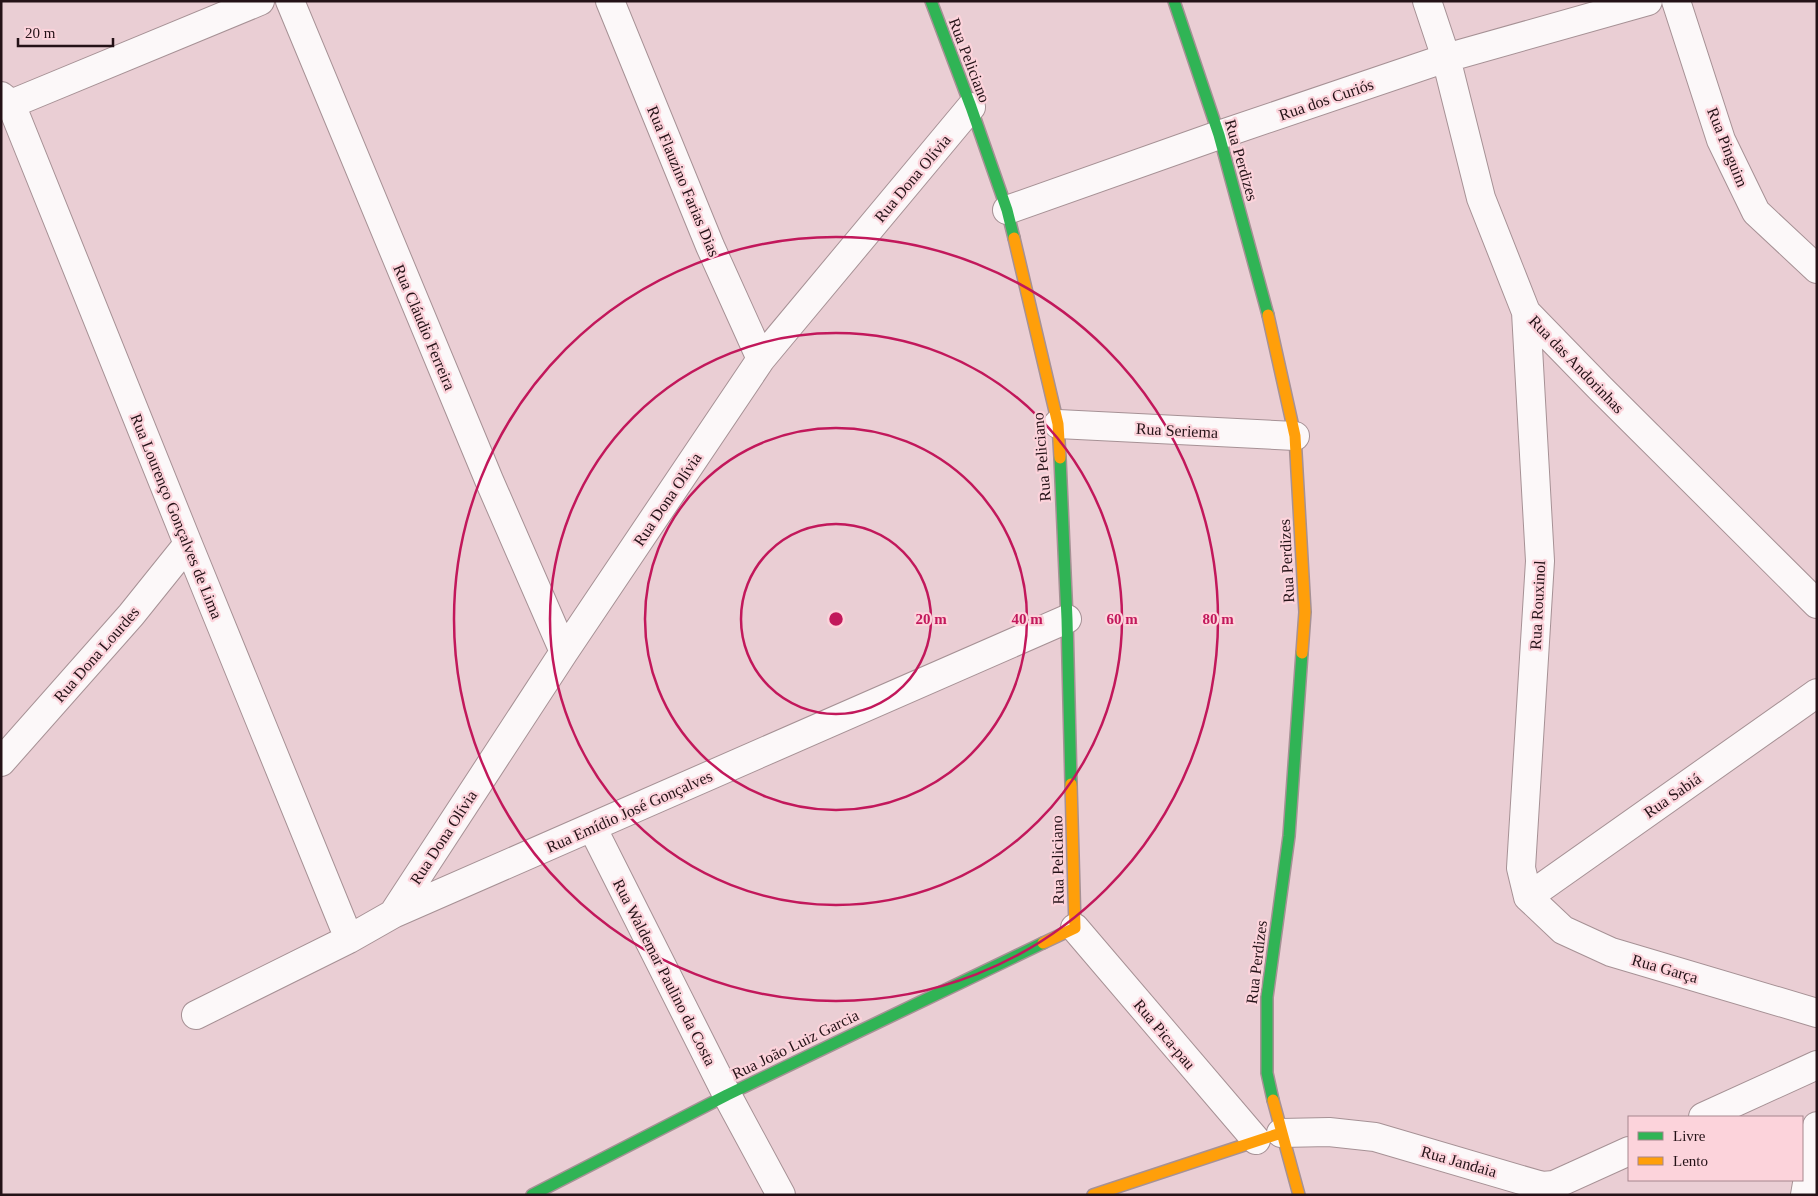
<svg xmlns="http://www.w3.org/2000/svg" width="1818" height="1196" viewBox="0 0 1818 1196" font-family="'Times New Roman',serif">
<rect width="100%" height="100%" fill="#eaced4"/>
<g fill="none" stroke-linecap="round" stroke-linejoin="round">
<defs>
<path id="street" d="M 290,1 L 489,480 L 564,652
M 610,1 L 710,246 L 761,359
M 1427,1 L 1446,58 L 1481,198 L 1526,312 L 1600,388 L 1817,604
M 1676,1 L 1721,140 L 1756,212 L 1817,269
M 1,96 L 11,104 L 188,544 L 349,939
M 11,104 L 260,1
M 1007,210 L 1219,135 L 1446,58 L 1648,1
M 1526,312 L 1540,561 L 1521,868 L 1528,897
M 1058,424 L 1295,436
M 1,762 L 131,615 L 188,544
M 592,827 L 727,1095 L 781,1195
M 1528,897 L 1817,693
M 1528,897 L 1563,930 L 1611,952 L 1817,1013
M 393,914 L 564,652 L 761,359 L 971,107
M 1075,928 L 1256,1140
M 196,1015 L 349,939 L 393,914 L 1067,619
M 1703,1117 L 1817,1065
M 1281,1133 L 1329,1132 L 1375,1137 L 1542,1186 L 1554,1185 L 1629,1151
M 1805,1195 L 1817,1126"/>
<path id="fast" d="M 931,1 L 971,107 L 1007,210 L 1014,238
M 1174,1 L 1219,135 L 1268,315
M 1060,458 L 1067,619 L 1071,784
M 1273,1100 L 1267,1073 L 1267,997 L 1289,836 L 1302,653
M 532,1195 L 727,1095 L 1043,943"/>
<path id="slow" d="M 1014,238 L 1058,424 L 1060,458
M 1268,315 L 1295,436 L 1305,612 L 1302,653
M 1043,943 L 1075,928 L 1071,784
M 1273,1100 L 1299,1195
M 1093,1195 L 1281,1133"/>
</defs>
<!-- street casing -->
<use href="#street" stroke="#a69195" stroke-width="30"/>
<!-- fast casing -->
<use href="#fast" stroke="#a69195" stroke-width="14"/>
<!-- slow casing -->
<use href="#slow" stroke="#a69195" stroke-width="14"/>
<!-- street -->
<use href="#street" stroke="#fcf8f9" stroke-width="28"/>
<!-- fast -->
<use href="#fast" stroke="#30b455" stroke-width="11"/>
<!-- slow -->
<use href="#slow" stroke="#ff9f0a" stroke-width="11"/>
</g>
<!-- distance rings -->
<g fill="none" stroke="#c2185b" stroke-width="2.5">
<circle cx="836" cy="619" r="95"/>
<circle cx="836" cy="619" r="191"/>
<circle cx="836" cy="619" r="286"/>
<circle cx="836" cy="619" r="382"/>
</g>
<g text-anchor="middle" stroke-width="4.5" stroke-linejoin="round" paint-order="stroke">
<!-- street labels -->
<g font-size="16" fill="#241217" stroke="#fcd3db">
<text transform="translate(970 60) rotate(69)" y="6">Rua Peliciano</text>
<text transform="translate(1326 99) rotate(-19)" y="6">Rua dos Curiós</text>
<text transform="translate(1728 147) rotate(68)" y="6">Rua Pinguim</text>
<text transform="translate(1242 160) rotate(74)" y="6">Rua Perdizes</text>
<text transform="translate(912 178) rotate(-50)" y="6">Rua Dona Olívia</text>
<text transform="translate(684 181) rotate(67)" y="6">Rua Flauzino Farias Dias</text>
<text transform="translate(425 327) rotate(67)" y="6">Rua Cláudio Ferreira</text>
<text transform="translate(1577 364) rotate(46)" y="6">Rua das Andorinhas</text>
<text transform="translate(1177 430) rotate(3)" y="6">Rua Seriema</text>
<text transform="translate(1041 457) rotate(-95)" y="6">Rua Peliciano</text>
<text transform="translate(667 499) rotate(-56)" y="6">Rua Dona Olívia</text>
<text transform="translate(177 516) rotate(68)" y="6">Rua Lourenço Gonçalves de Lima</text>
<text transform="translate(1286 561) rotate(-93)" y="6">Rua Perdizes</text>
<text transform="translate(1537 605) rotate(-87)" y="6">Rua Rouxinol</text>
<text transform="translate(96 654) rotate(-49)" y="6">Rua Dona Lourdes</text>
<text transform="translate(1672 795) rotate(-35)" y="6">Rua Sabiá</text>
<text transform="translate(629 811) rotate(-24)" y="6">Rua Emídio José Gonçalves</text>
<text transform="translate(443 837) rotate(-57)" y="6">Rua Dona Olívia</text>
<text transform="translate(1057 860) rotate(-91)" y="6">Rua Peliciano</text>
<text transform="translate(1256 962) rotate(-83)" y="6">Rua Perdizes</text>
<text transform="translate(1665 968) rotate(16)" y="6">Rua Garça</text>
<text transform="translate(665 972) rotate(63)" y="6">Rua Waldemar Paulino da Costa</text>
<text transform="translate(1165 1034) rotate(50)" y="6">Rua Pica-pau</text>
<text transform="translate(795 1044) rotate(-26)" y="6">Rua João Luiz Garcia</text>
<text transform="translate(1459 1161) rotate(16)" y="6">Rua Jandaia</text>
</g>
</g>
<circle cx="836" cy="619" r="8" fill="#c2185b" stroke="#fcd3db" stroke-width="2.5"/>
<g font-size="15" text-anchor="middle" font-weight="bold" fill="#c2185b" stroke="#fcd3db" stroke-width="4.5" stroke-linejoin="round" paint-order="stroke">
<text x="931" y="624">20 m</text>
<text x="1027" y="624">40 m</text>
<text x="1122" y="624">60 m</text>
<text x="1218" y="624">80 m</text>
</g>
<!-- border -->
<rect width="1818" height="1196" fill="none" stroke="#241217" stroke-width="5"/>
<!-- legend -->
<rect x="1628" y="1116" width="175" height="65" fill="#fcd3db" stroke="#a6868d"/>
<rect x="1638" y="1132" width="25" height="8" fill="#30b455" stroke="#a6868d"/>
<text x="1673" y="1141" font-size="15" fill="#241217">Livre</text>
<rect x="1638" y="1157" width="25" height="8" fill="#ff9f0a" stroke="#a6868d"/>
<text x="1673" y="1166" font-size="15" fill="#241217">Lento</text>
<!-- scale -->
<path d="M18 38v8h95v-8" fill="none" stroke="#241217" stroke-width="2.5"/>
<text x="25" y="38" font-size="15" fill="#241217" stroke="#fcd3db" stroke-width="4" paint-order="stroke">20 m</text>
</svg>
